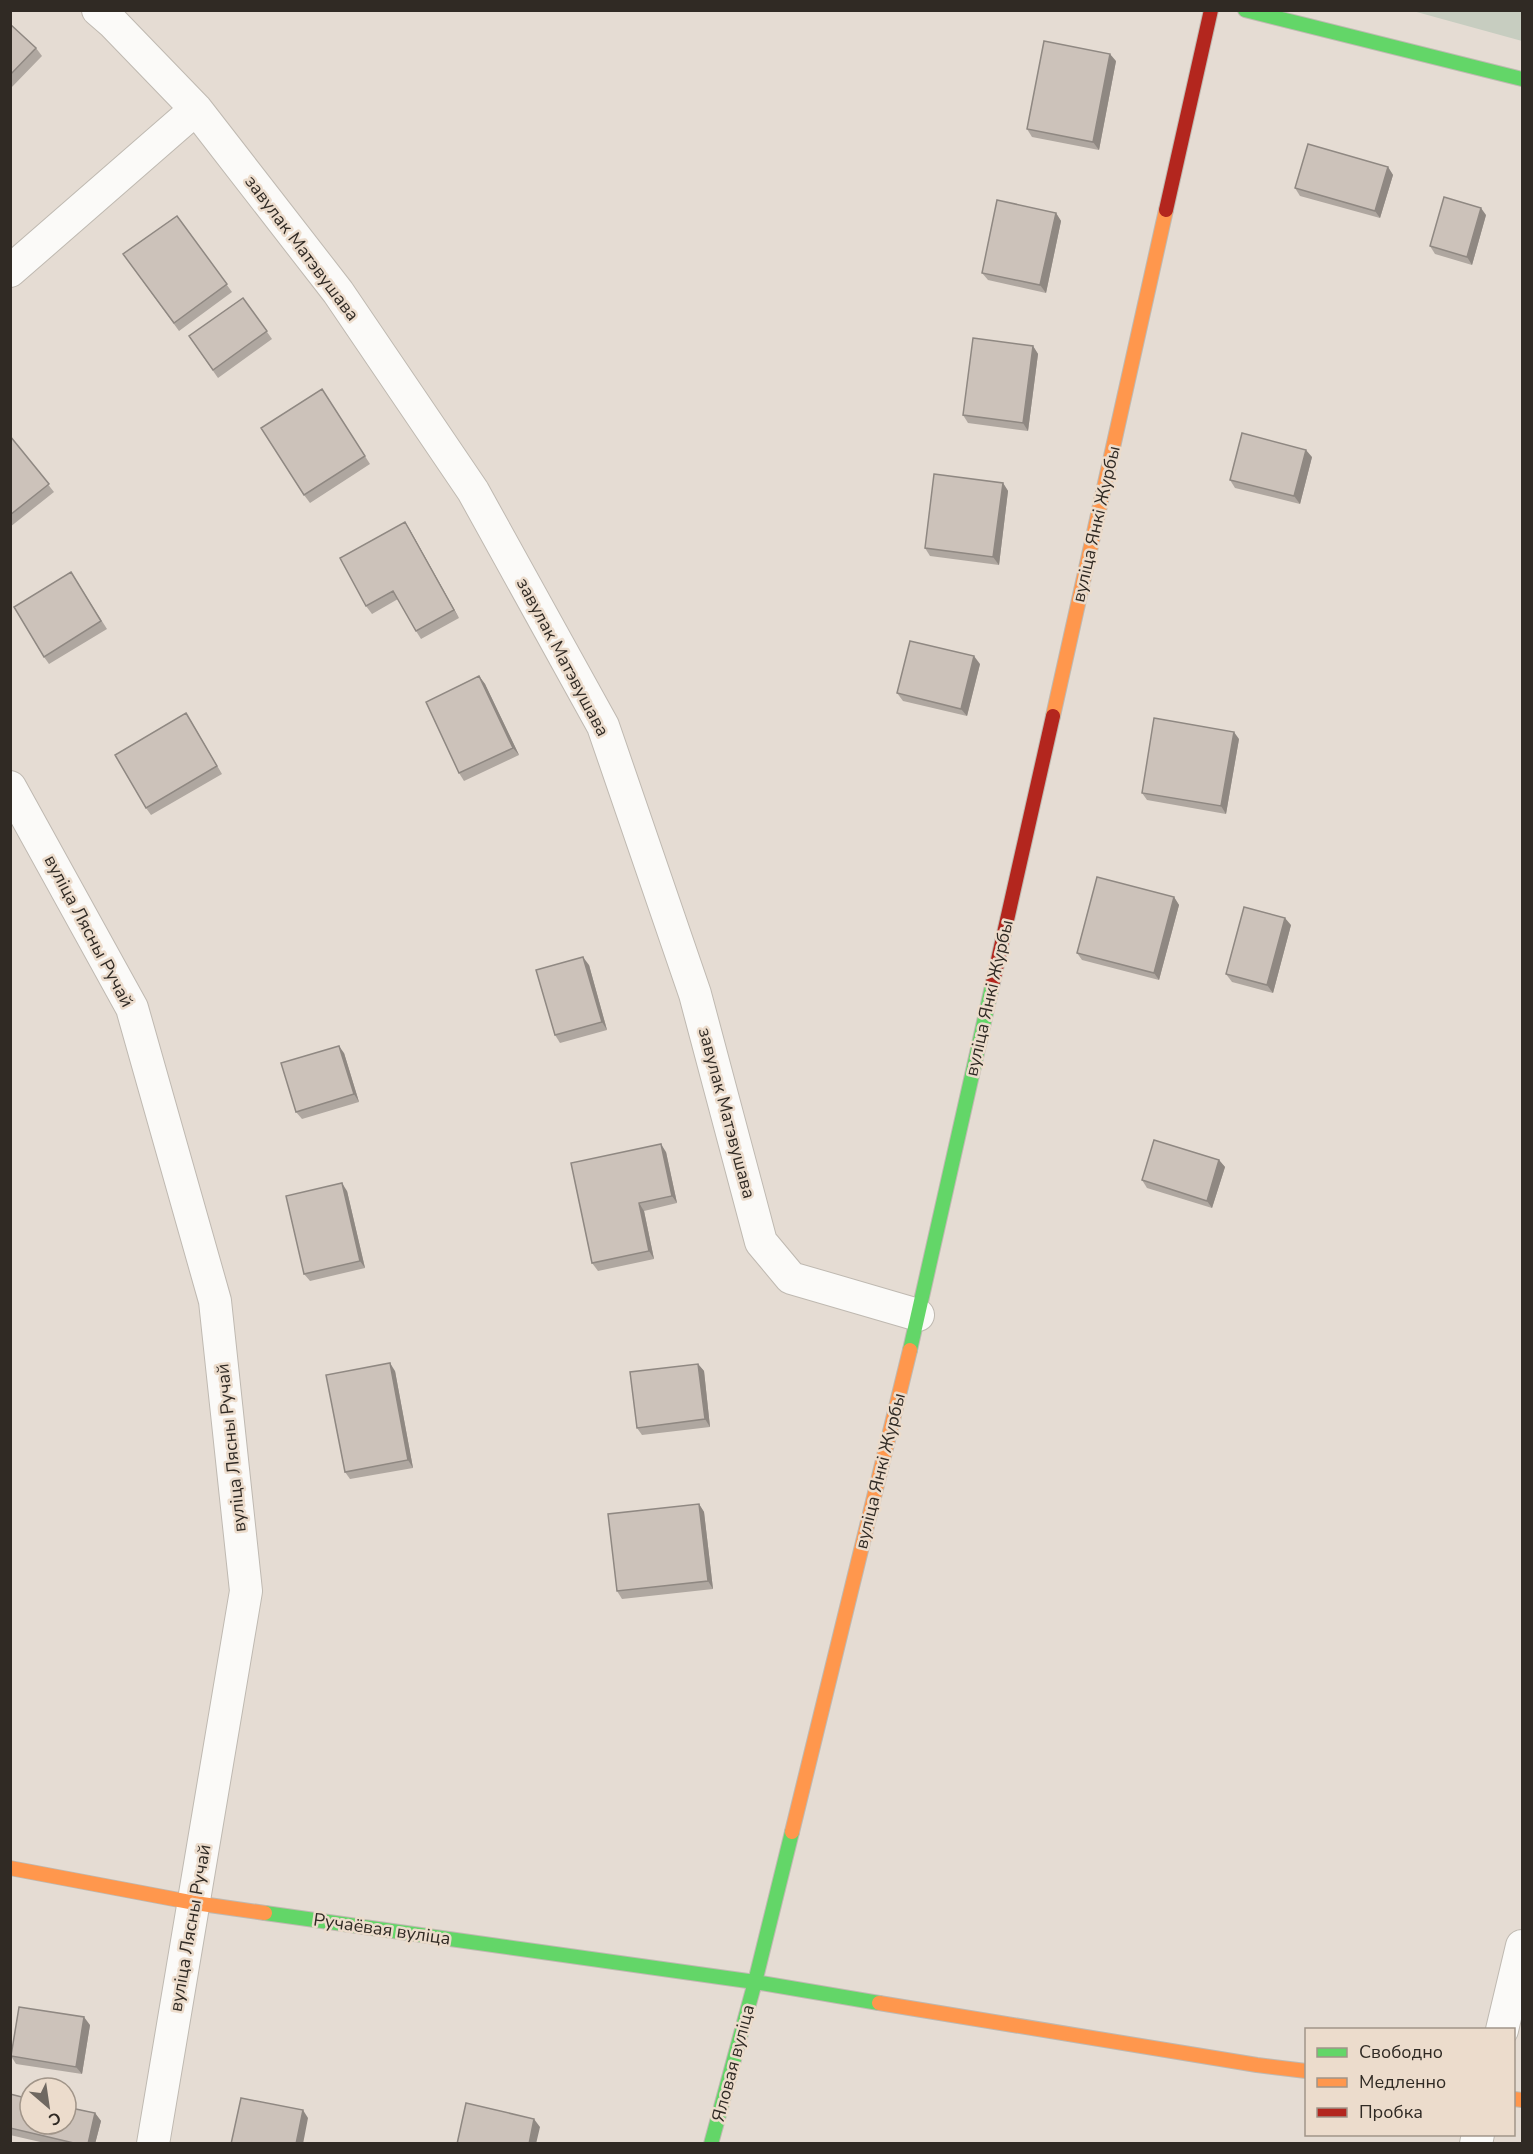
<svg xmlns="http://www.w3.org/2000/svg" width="1533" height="2154" viewBox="0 0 1533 2154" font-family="'Nunito Sans',sans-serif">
<rect width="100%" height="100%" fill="#e5dcd3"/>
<!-- green -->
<path fill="#c7cdc0" d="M 1413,11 L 1522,11 L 1522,41 Z"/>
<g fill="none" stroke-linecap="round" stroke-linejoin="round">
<defs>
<path id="street" d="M 98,10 L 113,23 L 196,109 L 338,292 L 473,491 L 603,726 L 695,994 L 761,1242 L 791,1278 L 918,1315
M 10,271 L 196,109
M 10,787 L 132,1008 L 215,1301 L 246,1591 L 153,2144
M 1502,2030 L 1522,1946
M 1476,2144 L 1478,2134"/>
<path id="fast" d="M 1245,10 L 1522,79
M 910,1350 L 993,982
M 265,1913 L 755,1982 L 879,2003
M 711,2144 L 755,1982 L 792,1832"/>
<path id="slow" d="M 1053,716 L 1166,210
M 792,1832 L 910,1350
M 10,1868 L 195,1903 L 265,1913
M 879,2003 L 1257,2065 L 1306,2071
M 1514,2099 L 1522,2100"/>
<path id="jam" d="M 1166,210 L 1211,10
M 993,982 L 1053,716"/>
</defs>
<!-- street casing -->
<use href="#street" stroke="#bfb9b1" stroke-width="34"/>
<!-- fast casing -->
<use href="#fast" stroke="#bfb9b1" stroke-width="16"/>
<!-- slow casing -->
<use href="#slow" stroke="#bfb9b1" stroke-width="16"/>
<!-- jam casing -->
<use href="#jam" stroke="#bfb9b1" stroke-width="16"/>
<!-- street -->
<use href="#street" stroke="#fbfaf8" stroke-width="32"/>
<!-- fast -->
<use href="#fast" stroke="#63d668" stroke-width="14"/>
<!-- slow -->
<use href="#slow" stroke="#ff974d" stroke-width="14"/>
<!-- jam -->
<use href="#jam" stroke="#b3261e" stroke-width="14"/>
</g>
<!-- wall -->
<path fill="#afa7a0" d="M 10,24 L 36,48 L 42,56 L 10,89 Z
M 1116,61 L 1099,150 L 1032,137 L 1027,129 Z
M 1388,167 L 1393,175 L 1380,218 L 1300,196 L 1295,188 Z
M 1056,213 L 1061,221 L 1046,293 L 988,280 L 982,273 Z
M 1486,215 L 1472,265 L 1435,254 L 1430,246 Z
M 177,216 L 232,292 L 179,331 L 123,254 Z
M 243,298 L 272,339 L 218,378 L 189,336 Z
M 1033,346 L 1038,354 L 1028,431 L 968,423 L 963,415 Z
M 327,397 L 370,464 L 310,503 L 304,495 Z
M 10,436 L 54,492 L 10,527 Z
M 1312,457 L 1300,504 L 1235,488 L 1230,480 Z
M 1003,483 L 1008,491 L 999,565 L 930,556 L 925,548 Z
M 410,530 L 459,618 L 421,639 L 416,631 L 398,599 L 372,614 L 366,606 Z
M 71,572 L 107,629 L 49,664 L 44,657 Z
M 980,664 L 967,716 L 903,701 L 897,693 Z
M 479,676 L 485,684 L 519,755 L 464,781 L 459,773 Z
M 191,721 L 222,774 L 151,815 L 146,808 Z
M 1239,739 L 1226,814 L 1147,800 L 1142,793 Z
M 1174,897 L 1179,905 L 1159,980 L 1082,960 L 1077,953 Z
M 1291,925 L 1273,993 L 1232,982 L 1226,974 Z
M 589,965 L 607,1030 L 560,1043 L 555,1035 Z
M 344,1053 L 359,1102 L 302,1119 L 296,1112 Z
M 666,1152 L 677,1203 L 644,1211 L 654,1259 L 598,1271 L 592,1263 Z
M 1219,1160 L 1225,1167 L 1212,1208 L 1147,1188 L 1142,1180 Z
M 347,1191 L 365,1268 L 310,1281 L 304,1274 Z
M 698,1364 L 704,1371 L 710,1427 L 642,1435 L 637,1428 Z
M 395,1371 L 413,1468 L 350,1479 L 345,1472 Z
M 699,1504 L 704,1512 L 713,1589 L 622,1599 L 617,1591 Z
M 90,2025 L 82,2074 L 16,2064 L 11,2056 Z
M 10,2094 L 95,2113 L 101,2121 L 95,2144 L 49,2144 L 10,2135 Z"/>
<!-- shaded-wall -->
<path fill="#8f8882" d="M 1110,54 L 1116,61 L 1099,150 L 1093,142 Z
M 1388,167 L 1393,175 L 1380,218 L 1375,211 Z
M 1481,208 L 1486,215 L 1472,265 L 1467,257 Z
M 1056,213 L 1061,221 L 1046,293 L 1040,285 Z
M 1033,346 L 1038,354 L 1028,431 L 1023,423 Z
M 1306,450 L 1312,457 L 1300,504 L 1294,496 Z
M 1003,483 L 1008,491 L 999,565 L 993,557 Z
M 405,522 L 410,530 L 459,618 L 454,610 Z
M 974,656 L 980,664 L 967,716 L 961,709 Z
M 479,676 L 485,684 L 519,755 L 513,748 Z
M 1234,732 L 1239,739 L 1226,814 L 1221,806 Z
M 1174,897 L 1179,905 L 1159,980 L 1154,973 Z
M 1285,918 L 1291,925 L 1273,993 L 1267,985 Z
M 583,957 L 589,965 L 607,1030 L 602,1022 Z
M 339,1046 L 344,1053 L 359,1102 L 354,1094 Z
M 661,1144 L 666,1152 L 677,1203 L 672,1196 Z
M 1219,1160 L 1225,1167 L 1212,1208 L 1207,1201 Z
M 342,1183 L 347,1191 L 365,1268 L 360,1261 Z
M 639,1203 L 644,1211 L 654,1259 L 649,1251 Z
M 390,1363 L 395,1371 L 413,1468 L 408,1460 Z
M 698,1364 L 704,1371 L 710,1427 L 705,1419 Z
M 699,1504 L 704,1512 L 713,1589 L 708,1581 Z
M 84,2017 L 90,2025 L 82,2074 L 76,2067 Z
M 303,2110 L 308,2118 L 303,2144 L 296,2144 Z
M 95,2113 L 101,2121 L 95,2144 L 88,2144 Z
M 534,2119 L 540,2127 L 536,2144 L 529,2144 Z"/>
<!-- building -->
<path fill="#ccc2ba" stroke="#8f8882" stroke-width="1.5" d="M 10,24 L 36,48 L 10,75 Z
M 1044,41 L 1110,54 L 1093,142 L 1027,129 Z
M 1308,144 L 1388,167 L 1375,211 L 1295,188 Z
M 1444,197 L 1481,208 L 1467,257 L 1430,246 Z
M 997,200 L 1056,213 L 1040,285 L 982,273 Z
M 177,216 L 227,284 L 174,323 L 123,254 Z
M 243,298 L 267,331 L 213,370 L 189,336 Z
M 973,338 L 1033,346 L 1023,423 L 963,415 Z
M 322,389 L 365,456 L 304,495 L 261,428 Z
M 1242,433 L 1306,450 L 1294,496 L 1230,480 Z
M 10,436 L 49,484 L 10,515 Z
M 934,474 L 1003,483 L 993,557 L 925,548 Z
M 405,522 L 454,610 L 416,631 L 393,591 L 366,606 L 340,558 Z
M 71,572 L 101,621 L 44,657 L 14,607 Z
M 910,641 L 974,656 L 961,709 L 897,693 Z
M 479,676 L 513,748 L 459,773 L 426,702 Z
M 186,713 L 217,766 L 146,808 L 115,755 Z
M 1154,718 L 1234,732 L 1221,806 L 1142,793 Z
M 1097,877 L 1174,897 L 1154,973 L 1077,953 Z
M 1244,907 L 1285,918 L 1267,985 L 1226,974 Z
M 583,957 L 602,1022 L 555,1035 L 536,970 Z
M 339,1046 L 354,1094 L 296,1112 L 281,1063 Z
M 1154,1140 L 1219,1160 L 1207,1201 L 1142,1180 Z
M 661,1144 L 672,1196 L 639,1203 L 649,1251 L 592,1263 L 571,1163 Z
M 342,1183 L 360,1261 L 304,1274 L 286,1196 Z
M 390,1363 L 408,1460 L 345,1472 L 326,1375 Z
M 698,1364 L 705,1419 L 637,1428 L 630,1372 Z
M 699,1504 L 708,1581 L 617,1591 L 608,1514 Z
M 19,2007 L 84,2017 L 76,2067 L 11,2056 Z
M 10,2094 L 30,2099 L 30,2124 L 66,2124 L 66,2107 L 95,2113 L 88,2144 L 78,2144 L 10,2128 Z
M 241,2098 L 303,2110 L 296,2144 L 231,2144 Z
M 466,2103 L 534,2119 L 529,2144 L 457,2144 Z"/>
<g text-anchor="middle" stroke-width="5" stroke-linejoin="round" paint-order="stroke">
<!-- street labels -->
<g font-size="18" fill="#302a24" stroke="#ecdccc">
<text transform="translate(302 248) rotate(53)" y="6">завулак Матэвушава</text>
<text transform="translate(1096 524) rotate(-77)" y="6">вуліца Янкі Журбы</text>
<text transform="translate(563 657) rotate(62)" y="6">завулак Матэвушава</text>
<text transform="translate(89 931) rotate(62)" y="6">вуліца Лясны Ручай</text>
<text transform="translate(989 998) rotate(-77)" y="6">вуліца Янкі Журбы</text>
<text transform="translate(727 1113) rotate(75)" y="6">завулак Матэвушава</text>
<text transform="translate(231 1448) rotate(-96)" y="6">вуліца Лясны Ручай</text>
<text transform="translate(880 1471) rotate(-76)" y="6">вуліца Янкі Журбы</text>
<text transform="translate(190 1928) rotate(-80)" y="6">вуліца Лясны Ручай</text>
<text transform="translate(382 1929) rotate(8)" y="6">Ручаёвая вуліца</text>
<text transform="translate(733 2063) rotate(-75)" y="6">Яловая вуліца</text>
</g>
</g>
<!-- border -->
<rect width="1533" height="2154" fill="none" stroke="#302a24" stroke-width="24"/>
<!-- legend -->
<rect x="1305" y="2028" width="210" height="108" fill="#ecdccc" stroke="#a19589" stroke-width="1.5"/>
<rect x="1317" y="2048" width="30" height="9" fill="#63d668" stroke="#a19589" stroke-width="1.5"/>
<text x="1359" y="2058" font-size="18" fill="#302a24">Свободно</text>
<rect x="1317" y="2078" width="30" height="9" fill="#ff974d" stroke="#a19589" stroke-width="1.5"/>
<text x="1359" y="2088" font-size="18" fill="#302a24">Медленно</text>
<rect x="1317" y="2108" width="30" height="9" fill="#b3261e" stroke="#a19589" stroke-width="1.5"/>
<text x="1359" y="2118" font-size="18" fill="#302a24">Пробка</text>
<!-- north arrow -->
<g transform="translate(48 2106) rotate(151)"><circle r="28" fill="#ecdccc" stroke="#a19589" stroke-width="1.5"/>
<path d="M0-4.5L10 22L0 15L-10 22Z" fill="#6f6861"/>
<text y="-9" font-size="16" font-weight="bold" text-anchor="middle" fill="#302a24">С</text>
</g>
</svg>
